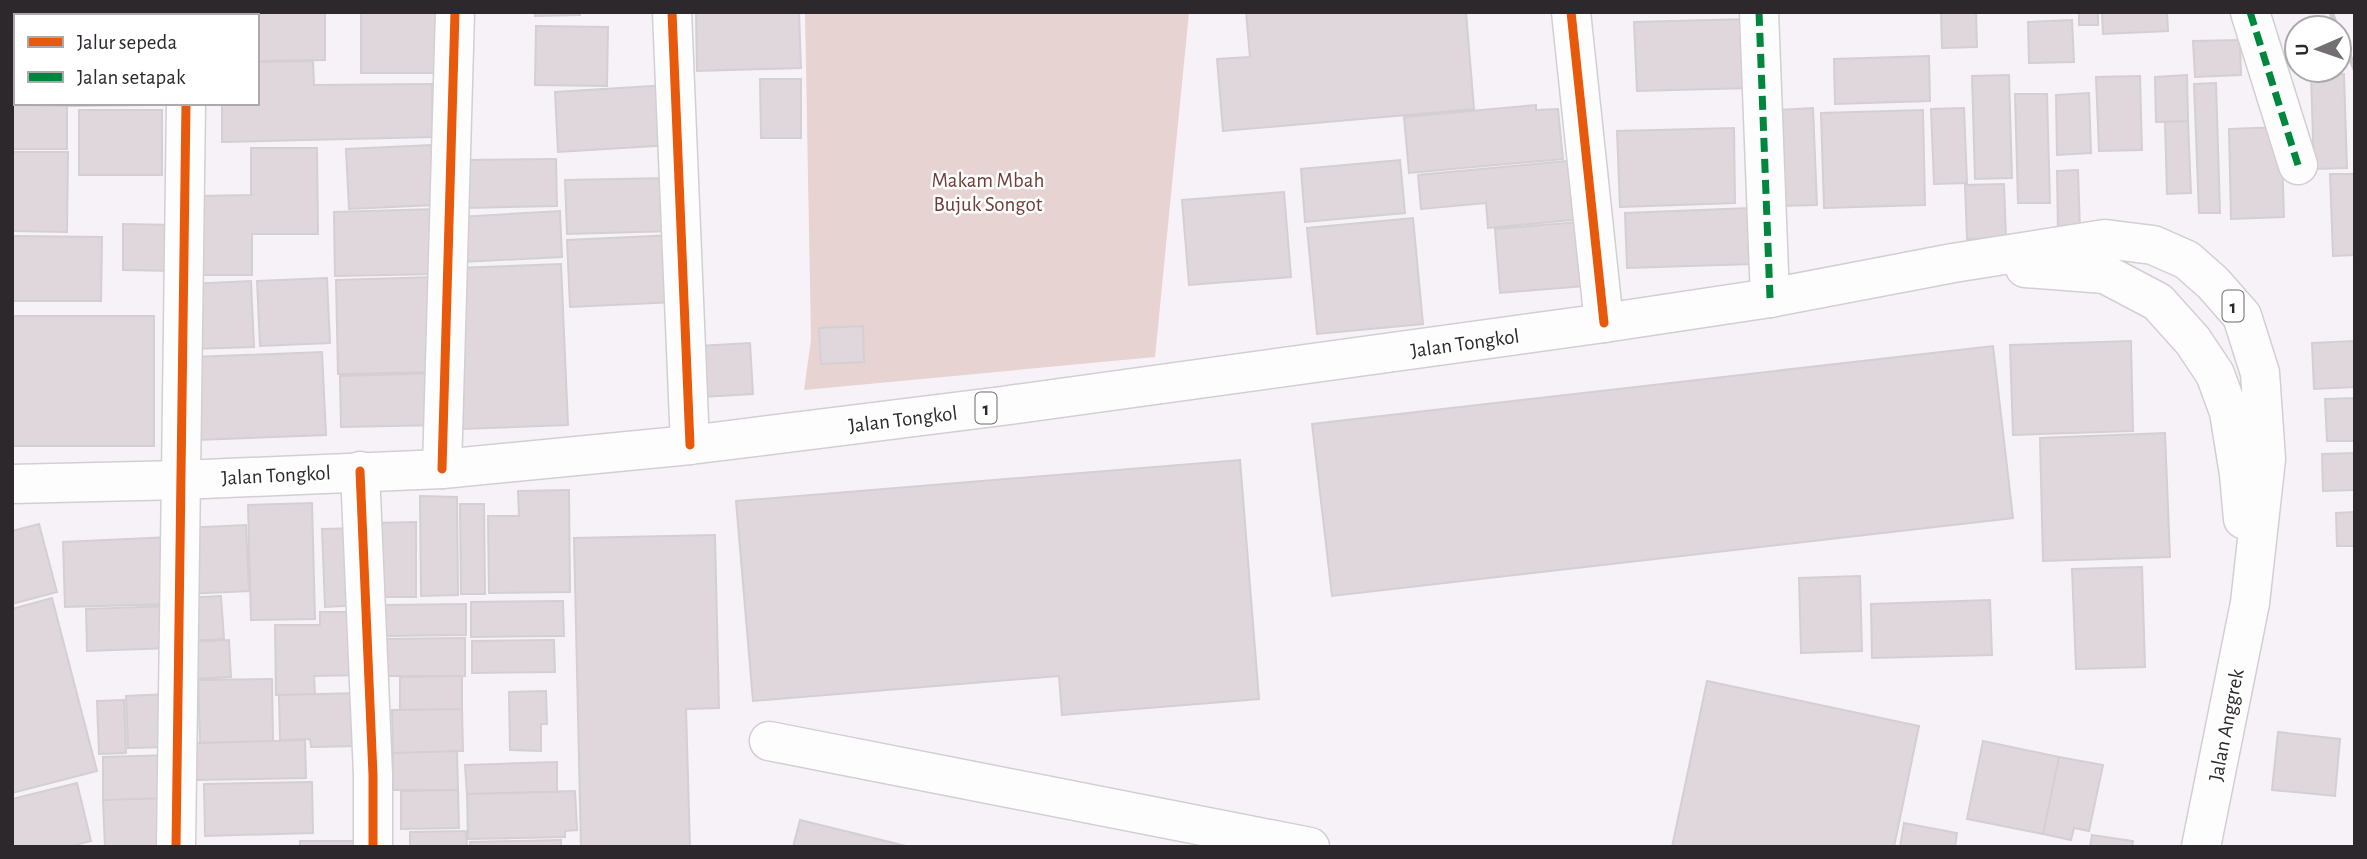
<svg xmlns="http://www.w3.org/2000/svg" width="2367" height="859" viewBox="0 0 2367 859" font-family="'Alegreya Sans',sans-serif">
<rect width="100%" height="100%" fill="#f7f2f7"/>
<!-- green -->
<path fill="#e7d3d1" d="M 805,12 L 1189,12 L 1155,357 L 804,390 L 811,340 Z"/>
<!-- building -->
<path fill="#dfd7db" stroke="#d4cfd2" stroke-width="2" d="M 12,12 L 69,12 L 69,16 L 16,16 L 16,101 L 12,101 Z
M 73,12 L 154,12 L 154,16 L 73,16 Z
M 241,12 L 325,12 L 325,60 L 257,61 L 257,16 L 242,16 Z
M 361,12 L 436,12 L 436,73 L 361,73 Z
M 535,12 L 580,12 L 580,15 L 535,16 Z
M 696,12 L 799,12 L 801,68 L 697,71 Z
M 1246,12 L 1466,12 L 1474,109 L 1223,131 L 1217,59 L 1250,57 Z
M 1941,12 L 1976,12 L 1977,47 L 1942,48 Z
M 2079,12 L 2098,12 L 2098,25 L 2079,25 Z
M 2102,12 L 2167,12 L 2168,31 L 2103,34 Z
M 1750,19 L 1752,88 L 1637,91 L 1634,22 Z
M 2072,20 L 2074,62 L 2029,63 L 2028,22 Z
M 536,26 L 608,27 L 607,86 L 535,85 Z
M 2240,40 L 2241,75 L 2195,77 L 2193,41 Z
M 1929,56 L 1930,101 L 1835,104 L 1834,59 Z
M 313,61 L 314,85 L 432,84 L 433,137 L 222,142 L 222,103 L 257,103 L 257,62 Z
M 2344,74 L 2347,168 L 2314,169 L 2311,75 Z
M 2009,75 L 2012,178 L 1975,179 L 1972,76 Z
M 2187,75 L 2188,121 L 2156,122 L 2155,77 Z
M 2140,76 L 2142,150 L 2099,151 L 2096,77 Z
M 760,79 L 801,79 L 801,138 L 761,138 Z
M 2216,83 L 2220,213 L 2199,213 L 2194,84 Z
M 668,85 L 671,145 L 558,152 L 555,92 Z
M 2089,93 L 2091,153 L 2057,155 L 2056,95 Z
M 2015,94 L 2047,94 L 2050,203 L 2018,203 Z
M 69,103 L 148,103 L 148,105 L 69,106 Z
M 12,105 L 67,106 L 67,149 L 12,149 Z
M 1536,105 L 1536,110 L 1558,109 L 1563,159 L 1409,173 L 1404,117 Z
M 1813,108 L 1817,205 L 1780,206 L 1776,110 Z
M 1964,108 L 1967,183 L 1934,184 L 1931,109 Z
M 79,110 L 162,110 L 162,175 L 79,175 Z
M 1923,110 L 1925,205 L 1824,208 L 1821,113 Z
M 2188,121 L 2191,193 L 2167,194 L 2165,122 Z
M 2281,127 L 2284,217 L 2231,219 L 2229,129 Z
M 1734,128 L 1735,203 L 1620,207 L 1617,131 Z
M 432,145 L 435,205 L 349,209 L 346,149 Z
M 251,148 L 317,148 L 318,234 L 252,234 L 252,275 L 201,275 L 200,196 L 251,195 Z
M 12,152 L 68,152 L 67,232 L 12,231 Z
M 556,159 L 557,206 L 465,208 L 464,160 Z
M 1400,160 L 1405,213 L 1305,222 L 1301,169 Z
M 1577,160 L 1582,219 L 1488,228 L 1486,203 L 1421,209 L 1418,175 Z
M 2078,170 L 2080,230 L 2058,231 L 2057,171 Z
M 2330,174 L 2355,174 L 2355,255 L 2333,256 Z
M 671,178 L 673,231 L 567,234 L 565,180 Z
M 2004,184 L 2006,238 L 1967,239 L 1965,185 Z
M 1284,192 L 1291,277 L 1189,285 L 1182,200 Z
M 1750,208 L 1752,264 L 1627,268 L 1625,213 Z
M 436,209 L 438,274 L 335,276 L 334,212 Z
M 560,211 L 562,257 L 462,262 L 459,217 Z
M 1413,218 L 1423,324 L 1317,334 L 1307,228 Z
M 1579,222 L 1584,286 L 1500,293 L 1495,229 Z
M 123,224 L 174,225 L 173,271 L 123,270 Z
M 674,235 L 676,302 L 570,307 L 567,240 Z
M 12,236 L 102,237 L 101,301 L 12,301 Z
M 561,264 L 568,425 L 463,429 L 457,268 Z
M 436,277 L 439,372 L 338,374 L 336,280 Z
M 327,278 L 330,343 L 260,346 L 257,281 Z
M 251,281 L 254,347 L 191,349 L 189,284 Z
M 12,316 L 154,316 L 154,446 L 12,446 Z
M 863,326 L 864,362 L 821,364 L 819,328 Z
M 2131,341 L 2133,431 L 2013,435 L 2010,345 Z
M 2355,341 L 2355,387 L 2314,389 L 2312,343 Z
M 750,343 L 753,394 L 702,397 L 699,346 Z
M 1993,346 L 2013,518 L 1332,596 L 1312,424 Z
M 322,352 L 326,435 L 197,440 L 194,357 Z
M 442,373 L 443,425 L 341,427 L 340,376 Z
M 2355,398 L 2355,441 L 2327,441 L 2325,399 Z
M 2165,433 L 2170,557 L 2043,561 L 2040,438 Z
M 2355,453 L 2355,490 L 2323,491 L 2322,454 Z
M 1240,460 L 1259,699 L 1062,715 L 1059,676 L 753,701 L 736,501 Z
M 569,490 L 570,592 L 489,593 L 488,516 L 519,516 L 518,491 Z
M 420,496 L 457,497 L 458,595 L 421,596 Z
M 312,503 L 315,619 L 251,620 L 248,505 Z
M 460,504 L 484,504 L 485,594 L 461,594 Z
M 2355,512 L 2355,546 L 2337,546 L 2336,513 Z
M 416,522 L 416,597 L 376,597 L 375,523 Z
M 39,524 L 57,592 L 12,604 L 12,531 Z
M 246,525 L 249,591 L 186,594 L 183,528 Z
M 358,528 L 360,605 L 325,607 L 322,529 Z
M 715,535 L 719,708 L 686,709 L 690,847 L 581,847 L 574,538 Z
M 170,537 L 172,604 L 65,607 L 63,542 Z
M 2142,567 L 2145,667 L 2076,669 L 2072,569 Z
M 1860,576 L 1862,651 L 1801,653 L 1799,578 Z
M 221,596 L 224,639 L 186,641 L 184,598 Z
M 52,598 L 97,771 L 12,793 L 12,609 Z
M 1990,600 L 1992,655 L 1872,658 L 1871,604 Z
M 563,601 L 564,636 L 471,637 L 471,602 Z
M 466,604 L 466,635 L 384,636 L 384,605 Z
M 170,606 L 171,648 L 87,651 L 86,609 Z
M 320,612 L 361,612 L 362,675 L 314,676 L 315,694 L 276,695 L 275,625 L 320,625 Z
M 465,638 L 465,676 L 378,676 L 379,639 Z
M 229,640 L 231,677 L 189,679 L 187,642 Z
M 554,640 L 555,672 L 472,673 L 472,641 Z
M 462,676 L 462,709 L 400,710 L 400,677 Z
M 272,679 L 273,741 L 200,743 L 198,680 Z
M 1707,681 L 1919,726 L 1894,847 L 1672,847 Z
M 546,691 L 547,724 L 541,724 L 541,751 L 510,750 L 509,692 Z
M 359,693 L 360,746 L 311,747 L 310,739 L 280,740 L 279,695 Z
M 168,694 L 170,747 L 128,748 L 126,696 Z
M 124,700 L 126,753 L 99,754 L 97,701 Z
M 462,709 L 463,751 L 393,753 L 392,710 Z
M 2278,732 L 2340,739 L 2335,796 L 2272,790 Z
M 305,740 L 306,778 L 195,780 L 195,743 Z
M 1983,741 L 2059,757 L 2043,834 L 1967,819 Z
M 457,751 L 458,790 L 393,790 L 393,753 Z
M 170,755 L 171,798 L 103,800 L 103,757 Z
M 2059,757 L 2103,765 L 2089,831 L 2074,828 L 2071,840 L 2043,834 Z
M 557,762 L 557,792 L 467,794 L 465,765 Z
M 312,782 L 313,833 L 205,836 L 204,784 Z
M 77,783 L 91,841 L 67,847 L 12,847 L 12,799 Z
M 458,790 L 459,828 L 401,829 L 401,791 Z
M 575,791 L 577,830 L 565,831 L 565,837 L 468,839 L 467,794 Z
M 171,798 L 172,847 L 105,847 L 103,800 Z
M 800,820 L 910,847 L 793,847 Z
M 1904,823 L 1957,833 L 1955,847 L 1900,847 Z
M 466,831 L 467,847 L 410,847 L 410,832 Z
M 2092,835 L 2133,841 L 2132,847 L 2090,847 Z
M 561,840 L 561,847 L 470,847 L 470,842 Z
M 300,841 L 368,841 L 368,847 L 300,847 Z"/>
<g fill="none" stroke-linecap="round" stroke-linejoin="round">
<defs>
<path id="minor" d="M 672,12 L 690,445
M 1571,12 L 1604,323
M 1759,12 L 1770,298
M 2250,12 L 2298,165
M 188,16 L 188,12
M 442,469 L 455,12
M 360,471 L 373,775 L 373,847
M 769,741 L 1310,847
M 176,847 L 186,103"/>
<path id="highway" d="M 2025,268 L 2105,274 L 2158,302 L 2193,341 L 2215,374 L 2229,412 L 2239,474 L 2243,519
M 12,484 L 181,480 L 442,469 L 690,445 L 1002,406 L 1604,323 L 1770,298 L 1953,263 L 2105,239 L 2153,245 L 2187,260 L 2213,283 L 2242,316 L 2260,373 L 2266,459 L 2250,603 L 2201,847"/>
</defs>
<!-- minor casing -->
<use href="#minor" stroke="#d2cfd2" stroke-width="41"/>
<!-- highway casing -->
<use href="#highway" stroke="#d2cfd2" stroke-width="41"/>
<!-- minor -->
<use href="#minor" stroke="#fefdfe" stroke-width="38"/>
<!-- highway -->
<use href="#highway" stroke="#fefdfe" stroke-width="38"/>
<!-- rail -->
<path stroke="#cccbcc" stroke-width="5" d="M 2331,12 L 2337,28
M 2339,32 L 2355,69"/>
<!-- quiet -->
<path stroke="#00873e" stroke-width="7" stroke-dasharray="14 7" stroke-linecap="butt" d="M 1759,12 L 1770,298
M 2250,12 L 2298,165"/>
<defs>
<path id="cycleway" d="M 672,12 L 690,445
M 1571,12 L 1604,323
M 442,469 L 455,12
M 360,471 L 373,775 L 373,847
M 176,847 L 186,103"/>
</defs>
<!-- cycleway casing -->
<use href="#cycleway" stroke="#fff" stroke-width="13"/>
<!-- cycleway -->
<use href="#cycleway" stroke="#e8590c" stroke-width="9"/>
</g>
<g text-anchor="middle" stroke-width="5" stroke-linejoin="round" paint-order="stroke">
<!-- shield labels -->
<g fill="#fff" stroke="#6b686b" stroke-width="2">
<rect x="2222.5" y="290.5" width="21" height="31" rx="5"/>
<rect x="975.5" y="392.5" width="21" height="31" rx="5"/>
</g>
<g font-size="19" font-weight="bold" fill="#2c282c">
<text x="2233" y="313">1</text>
<text x="986" y="415">1</text>
</g>
<!-- park labels -->
<g font-size="21" fill="#6f3d34" stroke="#fff">
<text x="988" y="187">Makam Mbah<tspan x="988" dy="24">Bujuk Songot</tspan></text>
</g>
<!-- street labels -->
<g font-size="21" fill="#2c282c" stroke="#fff">
<text transform="translate(1465 343) rotate(-8)" y="7">Jalan Tongkol</text>
<text transform="translate(903 419) rotate(-7)" y="7">Jalan Tongkol</text>
<text transform="translate(276 475) rotate(-3)" y="7">Jalan Tongkol</text>
<text transform="translate(2226 725) rotate(-79)" y="7">Jalan Anggrek</text>
</g>
</g>
<!-- border -->
<rect width="2367" height="859" fill="none" stroke="#2c282c" stroke-width="28"/>
<!-- legend -->
<rect x="14" y="14" width="245" height="91" fill="#ffffff" stroke="#aba9ab" stroke-width="2"/>
<rect x="28" y="37" width="35" height="10" fill="#e8590c" stroke="#aba9ab" stroke-width="2"/>
<text x="77" y="49" font-size="21" fill="#2c282c">Jalur sepeda</text>
<rect x="28" y="72" width="35" height="10" fill="#00873e" stroke="#aba9ab" stroke-width="2"/>
<text x="77" y="84" font-size="21" fill="#2c282c">Jalan setapak</text>
<!-- north arrow -->
<g transform="translate(2318 49) rotate(268)"><circle r="33" fill="#ffffff" stroke="#aba9ab" stroke-width="2"/>
<path d="M0-5L12 26L0 18L-12 26Z" fill="#736f73"/>
<text y="-10" font-size="19" font-weight="bold" text-anchor="middle" fill="#2c282c">U</text>
</g>
</svg>
